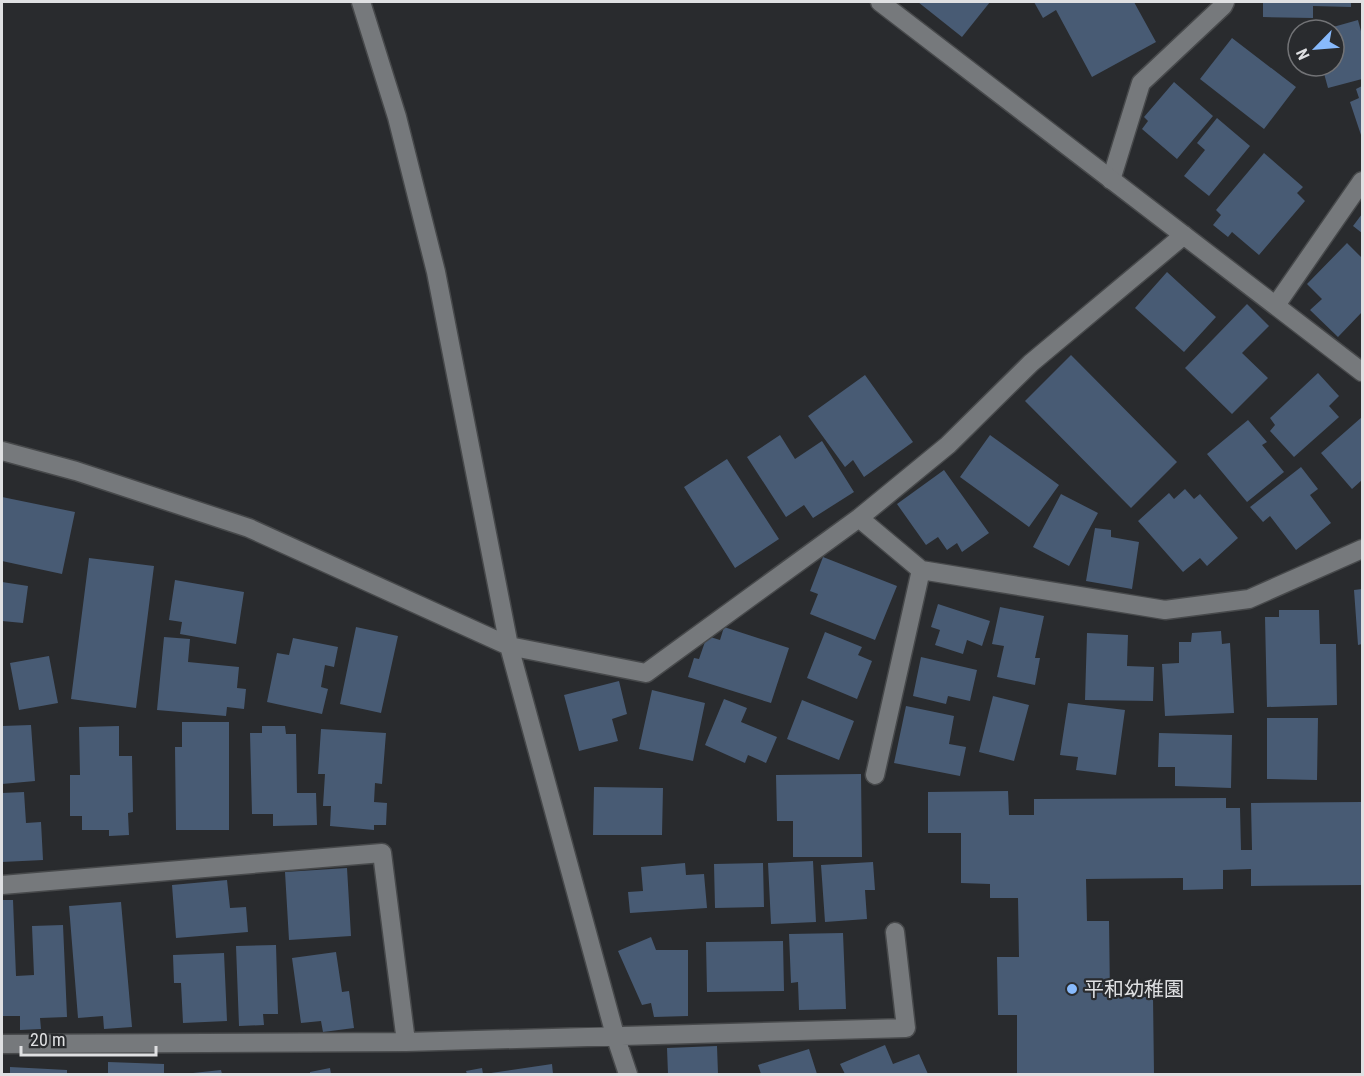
<svg xmlns="http://www.w3.org/2000/svg" width="1364" height="1076" viewBox="0 0 1364 1076" font-family="'Roboto Condensed','Noto Sans JP',sans-serif">
<rect width="100%" height="100%" fill="#292b2e"/>
<!-- building -->
<path fill="#485b74" d="M 918,2 L 990,2 L 962,37 Z
M 1034,2 L 1134,2 L 1156,42 L 1092,77 L 1056,10 L 1043,18 Z
M 1263,2 L 1351,2 L 1351,7 L 1313,6 L 1313,18 L 1263,17 Z
M 1358,20 L 1362,35 L 1362,79 L 1328,88 L 1322,66 L 1334,66 L 1334,30 L 1326,29 Z
M 1232,38 L 1296,87 L 1264,129 L 1200,79 Z
M 1174,82 L 1213,116 L 1177,159 L 1142,129 L 1148,121 L 1144,117 Z
M 1362,86 L 1362,138 L 1350,102 L 1359,98 L 1356,89 Z
M 1217,118 L 1250,146 L 1209,196 L 1184,176 L 1205,150 L 1197,143 Z
M 1264,153 L 1303,187 L 1297,193 L 1305,201 L 1259,255 L 1232,232 L 1228,237 L 1213,225 L 1221,215 L 1216,210 Z
M 1362,214 L 1362,233 L 1353,226 Z
M 1347,243 L 1362,258 L 1362,312 L 1338,337 L 1310,310 L 1322,299 L 1307,284 Z
M 1167,272 L 1216,317 L 1184,352 L 1135,308 Z
M 1247,304 L 1269,326 L 1242,353 L 1268,378 L 1232,414 L 1185,368 Z
M 1071,355 L 1177,462 L 1131,508 L 1025,401 Z
M 1318,373 L 1339,396 L 1329,406 L 1339,417 L 1294,457 L 1270,431 L 1275,425 L 1270,418 Z
M 865,375 L 913,442 L 864,477 L 853,460 L 845,467 L 808,416 Z
M 1362,417 L 1362,480 L 1352,489 L 1321,453 Z
M 1248,420 L 1267,442 L 1262,445 L 1284,472 L 1247,502 L 1207,454 Z
M 780,435 L 795,459 L 822,441 L 854,492 L 813,518 L 804,505 L 786,517 L 747,457 Z
M 990,435 L 1059,485 L 1029,527 L 960,477 Z
M 727,459 L 779,539 L 735,568 L 684,487 Z
M 1301,467 L 1318,489 L 1310,495 L 1331,523 L 1296,550 L 1270,516 L 1263,522 L 1250,507 Z
M 944,470 L 989,533 L 962,552 L 957,543 L 947,550 L 938,537 L 926,545 L 897,504 Z
M 1185,489 L 1194,499 L 1200,494 L 1238,538 L 1207,566 L 1200,558 L 1183,572 L 1138,521 L 1169,493 L 1174,499 Z
M 1061,494 L 1098,513 L 1069,566 L 1033,547 Z
M 2,497 L 75,512 L 62,574 L 2,561 Z
M 1095,528 L 1111,530 L 1111,537 L 1139,542 L 1132,589 L 1086,581 Z
M 823,557 L 897,586 L 875,640 L 810,614 L 818,594 L 810,591 Z
M 89,558 L 154,566 L 136,708 L 71,699 Z
M 175,580 L 244,592 L 236,644 L 180,634 L 182,622 L 169,620 Z
M 2,582 L 28,586 L 23,623 L 2,621 Z
M 1362,589 L 1362,644 L 1358,645 L 1354,590 Z
M 938,604 L 990,621 L 982,646 L 967,640 L 963,654 L 935,645 L 940,630 L 931,627 Z
M 1000,607 L 1044,616 L 1035,658 L 1040,658 L 1035,685 L 997,677 L 1004,646 L 992,644 Z
M 1279,610 L 1319,610 L 1320,644 L 1336,644 L 1337,705 L 1267,707 L 1265,617 L 1279,617 Z
M 356,627 L 398,636 L 381,713 L 340,704 Z
M 724,627 L 789,648 L 771,703 L 688,677 L 694,658 L 699,659 L 707,636 L 720,640 Z
M 1221,631 L 1222,644 L 1230,643 L 1234,713 L 1165,716 L 1162,664 L 1179,663 L 1179,642 L 1191,642 L 1192,633 Z
M 825,632 L 862,647 L 858,655 L 872,661 L 857,699 L 807,678 Z
M 1087,633 L 1128,635 L 1127,666 L 1154,667 L 1153,701 L 1085,700 Z
M 164,637 L 190,639 L 188,662 L 239,667 L 237,688 L 246,689 L 244,709 L 227,707 L 226,716 L 157,710 Z
M 293,638 L 338,647 L 334,667 L 325,665 L 321,687 L 328,689 L 322,714 L 267,702 L 277,653 L 289,655 Z
M 49,656 L 58,703 L 19,710 L 10,663 Z
M 921,657 L 977,670 L 970,701 L 948,696 L 946,704 L 913,696 Z
M 619,681 L 627,714 L 612,719 L 618,741 L 579,751 L 564,695 Z
M 652,690 L 705,703 L 693,761 L 639,749 Z
M 993,696 L 1029,705 L 1014,761 L 979,752 Z
M 724,699 L 747,708 L 741,722 L 777,737 L 766,763 L 748,755 L 745,763 L 705,745 Z
M 802,700 L 854,721 L 839,760 L 787,739 Z
M 1068,703 L 1125,710 L 1116,775 L 1076,770 L 1078,757 L 1060,755 Z
M 906,706 L 954,716 L 949,744 L 966,747 L 960,776 L 894,763 Z
M 1267,718 L 1318,718 L 1317,780 L 1267,779 Z
M 182,722 L 229,722 L 229,830 L 176,830 L 175,747 L 182,747 Z
M 31,725 L 35,781 L 2,784 L 2,726 Z
M 119,726 L 119,756 L 132,756 L 133,812 L 128,813 L 129,835 L 109,836 L 109,830 L 82,830 L 82,816 L 70,816 L 70,775 L 80,775 L 79,727 Z
M 262,726 L 285,726 L 286,734 L 296,734 L 297,793 L 316,793 L 317,825 L 273,826 L 273,814 L 252,814 L 250,733 L 262,733 Z
M 321,729 L 386,733 L 382,784 L 375,783 L 374,802 L 387,803 L 386,825 L 374,825 L 374,830 L 330,826 L 331,806 L 323,806 L 325,774 L 318,774 Z
M 1159,733 L 1232,735 L 1231,788 L 1175,786 L 1175,767 L 1158,767 Z
M 861,774 L 862,857 L 793,857 L 793,821 L 777,821 L 776,775 Z
M 594,787 L 663,788 L 662,835 L 593,835 Z
M 1008,791 L 1009,815 L 1034,815 L 1034,799 L 1226,798 L 1226,808 L 1240,808 L 1241,850 L 1252,850 L 1251,803 L 1362,802 L 1362,885 L 1251,886 L 1251,869 L 1223,870 L 1223,889 L 1183,890 L 1183,878 L 1086,879 L 1087,921 L 1109,921 L 1110,997 L 1153,997 L 1154,1074 L 1017,1074 L 1017,1015 L 998,1015 L 997,957 L 1019,957 L 1018,898 L 990,898 L 990,884 L 961,883 L 961,833 L 928,833 L 928,792 Z
M 24,792 L 26,823 L 41,822 L 43,860 L 2,862 L 2,793 Z
M 813,861 L 816,922 L 771,924 L 768,863 Z
M 873,862 L 875,890 L 865,890 L 867,919 L 825,922 L 821,865 Z
M 685,863 L 686,875 L 704,874 L 707,908 L 630,913 L 628,892 L 643,891 L 641,867 Z
M 763,863 L 764,907 L 715,908 L 714,864 Z
M 347,868 L 351,936 L 289,940 L 285,872 Z
M 227,880 L 230,908 L 246,907 L 248,932 L 176,938 L 172,885 Z
M 2,900 L 13,900 L 16,976 L 34,975 L 32,926 L 63,925 L 67,1017 L 40,1018 L 41,1029 L 20,1030 L 20,1016 L 2,1016 Z
M 121,902 L 132,1027 L 104,1029 L 103,1016 L 78,1018 L 69,906 Z
M 843,933 L 846,1009 L 799,1010 L 798,982 L 791,983 L 789,934 Z
M 651,937 L 656,950 L 688,950 L 688,1016 L 654,1017 L 651,1003 L 642,1005 L 618,951 Z
M 783,941 L 784,991 L 707,992 L 706,942 Z
M 276,945 L 278,1014 L 263,1014 L 264,1025 L 239,1026 L 236,946 Z
M 336,952 L 342,992 L 349,991 L 354,1028 L 323,1032 L 321,1021 L 301,1023 L 292,958 Z
M 224,953 L 227,1021 L 183,1023 L 181,983 L 174,983 L 173,955 Z
M 885,1045 L 893,1064 L 919,1054 L 928,1074 L 845,1074 L 840,1064 Z
M 717,1046 L 718,1074 L 668,1074 L 667,1048 Z
M 809,1049 L 817,1074 L 761,1074 L 758,1065 Z
M 108,1062 L 164,1064 L 164,1074 L 108,1074 Z
M 552,1064 L 553,1074 L 491,1074 L 491,1073 Z
M 10,1067 L 67,1070 L 67,1074 L 10,1074 Z
M 330,1068 L 331,1074 L 310,1074 L 310,1072 Z
M 482,1068 L 483,1074 L 467,1074 L 466,1071 Z
M 221,1070 L 222,1074 L 193,1074 L 193,1073 Z"/>
<g fill="none" stroke-linecap="round" stroke-linejoin="round">
<defs>
<path id="service" d="M 1111,180 L 1141,83 L 1223,6 L 1225,2"/>
<path id="minor" d="M 361,2 L 397,117 L 436,272 L 509,646 L 615,1035 L 628,1074
M 880,2 L 1362,372
M 1276,305 L 1362,181
M 2,451 L 76,471 L 249,528 L 509,646 L 646,673 L 859,518 L 948,445 L 1031,363 L 1184,235
M 859,518 L 921,570 L 1165,610 L 1249,599 L 1362,549
M 875,775 L 921,570
M 2,885 L 382,853 L 406,1042
M 2,1044 L 406,1042 L 906,1028 L 895,932"/>
</defs>
<!-- service casing -->
<use href="#service" stroke="#47494b" stroke-width="21"/>
<!-- minor casing -->
<use href="#minor" stroke="#47494b" stroke-width="21"/>
<!-- service -->
<use href="#service" stroke="#76797c" stroke-width="18"/>
<!-- minor -->
<use href="#minor" stroke="#76797c" stroke-width="18"/>
</g>
<!-- markers -->
<circle fill="#88bafc" stroke="#292b2e" stroke-width="2" cx="1072" cy="989" r="6"/>
<g text-anchor="middle" stroke-width="4.5" stroke-linejoin="round" paint-order="stroke">
<!-- poi labels -->
<g font-size="20" fill="#dfe0e2" stroke="#292b2e" text-anchor="start">
<text x="1084" y="996">平和幼稚園</text>
</g>
</g>
<!-- border -->
<rect width="1364" height="1076" fill="none" stroke="#dfe0e2" stroke-width="6"/>
<!-- north arrow -->
<g transform="translate(1316 48) rotate(245)"><circle r="28" fill="#292b2e" stroke="#727376" stroke-width="1.5"/>
<path d="M0-4.5L10 22L0 15L-10 22Z" fill="#88bafc"/>
<text y="-9" font-size="16" font-weight="bold" text-anchor="middle" fill="#dfe0e2">N</text>
</g>
<!-- scale -->
<path d="M21 1046v9h135v-9" fill="none" stroke="#dfe0e2" stroke-width="3"/>
<text x="30" y="1046" font-size="18" fill="#dfe0e2" stroke="#292b2e" stroke-width="4.5" paint-order="stroke">20 m</text>
</svg>
